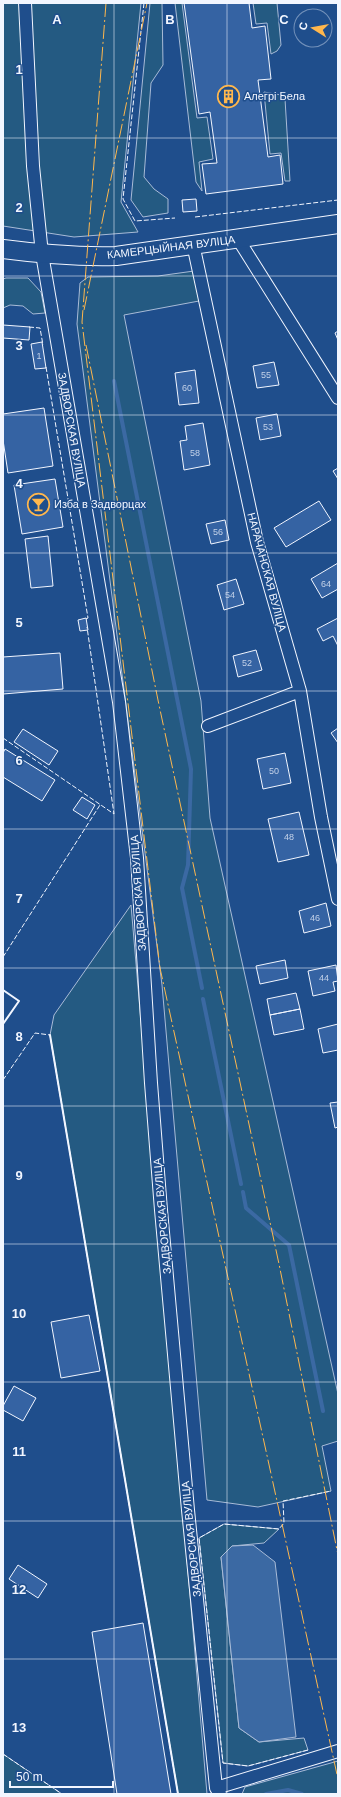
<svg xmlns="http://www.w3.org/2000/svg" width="341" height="1797" viewBox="0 0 341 1797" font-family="Arial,sans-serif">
<rect width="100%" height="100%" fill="#1f4e8c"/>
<!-- green -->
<path fill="#245a82" stroke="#a8bbd7" d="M 3,3 L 141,3 L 121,202 L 138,232 L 74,237 L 3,226 Z
M 150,3 L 162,3 L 163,65 L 151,83 L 144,177 L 154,189 L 168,199 L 168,213 L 143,217 L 131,200 Z
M 175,3 L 182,3 L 197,118 L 207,117 L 213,159 L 199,162 L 202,191 L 196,182 Z
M 253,3 L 277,3 L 281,45 L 277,51 L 271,54 L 267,23 L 256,24 Z
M 264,92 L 281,95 L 285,99 L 290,181 L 285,181 L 281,153 L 270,154 Z
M 194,271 L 199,301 L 124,315 L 201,701 L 210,818 L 338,1394 L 338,1441 L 322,1446 L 331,1491 L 258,1507 L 207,1500 L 162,985 L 77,324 L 80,283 L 88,277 L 158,276 Z
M 6,278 L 28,278 L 41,292 L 45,313 L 33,314 L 23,306 L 10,305 L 3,308 L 3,279 Z
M 131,905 L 207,1794 L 178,1794 L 50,1035 L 54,1015 Z
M 224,1524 L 279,1529 L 264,1543 L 232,1546 L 221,1557 L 239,1728 L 259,1742 L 304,1738 L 308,1750 L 248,1766 L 223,1763 L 199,1538 Z
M 3,1754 L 62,1794 L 3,1794 Z
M 338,1761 L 338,1794 L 242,1794 L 245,1787 Z"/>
<!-- water -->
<path fill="#3b69a3" stroke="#a8bbd7" d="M 253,1545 L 275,1562 L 296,1737 L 259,1742 L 239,1728 L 221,1557 L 232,1546 Z"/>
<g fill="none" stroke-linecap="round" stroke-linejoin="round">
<!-- stream -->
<path stroke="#3b69a3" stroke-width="4" d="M 114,381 L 191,769 L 188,865 L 182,888 L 202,988
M 203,999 L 241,1184
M 243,1192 L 246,1208 L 289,1245 L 323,1411
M 266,1794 L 288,1790 L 302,1794"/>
</g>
<!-- building -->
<path fill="#3563a3" stroke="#f2f6ff" d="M 184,3 L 249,3 L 252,28 L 265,26 L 271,79 L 258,80 L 268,157 L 280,155 L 283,184 L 206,194 L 202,164 L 217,163 L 210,112 L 199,114 Z
M 196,199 L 197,211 L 183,212 L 182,200 Z
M 3,325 L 30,327 L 29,340 L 3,338 Z
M 338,331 L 338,340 L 335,333 Z
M 42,342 L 46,368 L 35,369 L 31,344 Z
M 274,362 L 279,385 L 257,388 L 253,366 Z
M 195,370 L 199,403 L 179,405 L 175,373 Z
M 44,408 L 53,466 L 8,473 L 3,440 L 3,414 Z
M 277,414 L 281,436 L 260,440 L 256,418 Z
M 203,423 L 210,465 L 184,470 L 180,441 L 187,440 L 185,426 Z
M 338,468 L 338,479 L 333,471 Z
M 55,479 L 63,527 L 22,534 L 14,485 Z
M 319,501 L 331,520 L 286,547 L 274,528 Z
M 225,520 L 229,540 L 211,544 L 206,524 Z
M 48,536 L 53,586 L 31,588 L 25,539 Z
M 338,563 L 338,589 L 322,598 L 311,579 Z
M 236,579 L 244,604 L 224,610 L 217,585 Z
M 86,618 L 88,630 L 80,631 L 78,620 Z
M 338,618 L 338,646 L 333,636 L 323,641 L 317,629 Z
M 256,650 L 262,670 L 238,677 L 233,656 Z
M 60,653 L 63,689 L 3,694 L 3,657 Z
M 338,728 L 338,743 L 331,733 Z
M 23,729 L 58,751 L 49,765 L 14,742 Z
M 5,749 L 55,780 L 42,801 L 3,777 L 3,753 Z
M 285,753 L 291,783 L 263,789 L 257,759 Z
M 82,797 L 95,805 L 87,819 L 73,810 Z
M 299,812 L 309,855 L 278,862 L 268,819 Z
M 326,903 L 331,926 L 304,933 L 299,911 Z
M 285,960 L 288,978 L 260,984 L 256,966 Z
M 336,965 L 338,981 L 333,982 L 335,991 L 313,996 L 308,971 Z
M 296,993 L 300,1009 L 270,1015 L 267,999 Z
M 300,1009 L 304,1029 L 274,1035 L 270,1015 Z
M 338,1024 L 338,1050 L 323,1053 L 318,1029 Z
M 338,1102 L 338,1127 L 335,1128 L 330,1103 Z
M 89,1315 L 100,1371 L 61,1378 L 51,1322 Z
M 14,1386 L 36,1398 L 23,1421 L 3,1410 L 3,1406 Z
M 18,1565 L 47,1584 L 38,1598 L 9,1579 Z
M 143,1623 L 171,1794 L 117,1794 L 92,1632 Z"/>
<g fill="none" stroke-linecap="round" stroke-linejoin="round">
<defs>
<path id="minor" d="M 25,3 L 33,166 L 42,254 L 119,702 L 137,858 L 151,1083 L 161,1210 L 188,1510 L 216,1788
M 238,239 L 338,398
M 193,244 L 257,542 L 300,691 L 321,817 L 338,899
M 208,726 L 300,691
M 220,1794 L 216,1788 L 338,1751"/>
<path id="secondary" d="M 3,249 C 41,254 78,257 116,256 L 338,224"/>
</defs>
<!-- minor casing -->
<use href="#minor" stroke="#f2f6ff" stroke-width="14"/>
<!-- secondary casing -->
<use href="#secondary" stroke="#f2f6ff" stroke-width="20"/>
<!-- minor -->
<use href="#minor" stroke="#1f4e8c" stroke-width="12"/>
<!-- secondary -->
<use href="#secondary" stroke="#1f4e8c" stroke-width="18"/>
<!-- fence -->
<path stroke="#f2f6ff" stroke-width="1" stroke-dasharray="5 2" stroke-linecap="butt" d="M 144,3 L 123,199 L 135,221 L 175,218
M 195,217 L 338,200
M 29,327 L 40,328 L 43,345
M 46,367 L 88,618 L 86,619
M 3,738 L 114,814 L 87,627
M 3,957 L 100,805
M 3,1080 L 35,1033 L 50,1035 L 178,1794
M 308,1750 L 248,1766 L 223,1763 L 199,1538 L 224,1524 L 279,1529 L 284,1523 L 283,1501 L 331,1491
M 3,1754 L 62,1794"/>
<!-- wall -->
<path stroke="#f2f6ff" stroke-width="2" d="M 3,990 L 19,1001 L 3,1024
M 50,1035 L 178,1794"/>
<!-- power -->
<path stroke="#ffb74d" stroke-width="1" stroke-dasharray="14 3 2 3" stroke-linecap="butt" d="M 106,3 L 82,322 L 160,968 L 338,1779
M 84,310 L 147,3
M 86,345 L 159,705 L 279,1264 L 338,1555"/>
</g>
<!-- grid -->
<path fill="none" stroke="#f2f6ff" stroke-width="1" stroke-opacity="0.55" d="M 114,3 L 114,1794M 227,3 L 227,1794M 3,138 L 338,138M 3,276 L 338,276M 3,415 L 338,415M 3,553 L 338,553M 3,691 L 338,691M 3,829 L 338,829M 3,968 L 338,968M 3,1106 L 338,1106M 3,1244 L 338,1244M 3,1382 L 338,1382M 3,1521 L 338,1521M 3,1659 L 338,1659"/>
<!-- icons -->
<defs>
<symbol id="building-ring" viewBox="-11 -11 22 22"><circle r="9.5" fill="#1f4e8c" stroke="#ffb74d" stroke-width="1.5"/><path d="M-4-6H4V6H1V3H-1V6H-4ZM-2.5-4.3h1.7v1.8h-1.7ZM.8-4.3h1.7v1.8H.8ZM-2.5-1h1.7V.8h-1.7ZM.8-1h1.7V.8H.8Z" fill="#ffb74d"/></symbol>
<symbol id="bar-ring" viewBox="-11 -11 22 22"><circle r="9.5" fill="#1f4e8c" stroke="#ffb74d" stroke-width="1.5"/><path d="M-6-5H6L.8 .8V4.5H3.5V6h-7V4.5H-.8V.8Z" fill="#ffb74d"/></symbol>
</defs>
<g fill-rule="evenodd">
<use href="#building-ring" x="216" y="84" width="25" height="25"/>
<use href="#bar-ring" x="26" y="492" width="25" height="25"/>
</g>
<g text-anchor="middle" stroke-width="3" stroke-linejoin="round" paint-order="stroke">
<!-- number labels -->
<g font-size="9" fill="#c3d1e8">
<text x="39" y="359">1</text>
<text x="266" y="378">55</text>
<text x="187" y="391">60</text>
<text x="268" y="430">53</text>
<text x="195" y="456">58</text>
<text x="218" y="535">56</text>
<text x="326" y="587">64</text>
<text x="230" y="598">54</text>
<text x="247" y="666">52</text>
<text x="274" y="774">50</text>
<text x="289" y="840">48</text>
<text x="315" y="921">46</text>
<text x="324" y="981">44</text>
</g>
<!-- poi labels -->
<g font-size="11" fill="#f2f6ff" stroke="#1f4e8c" text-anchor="start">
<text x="244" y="100">Алегрі Бела</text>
<text x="54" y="508">Изба в Задворцах</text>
</g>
<!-- street labels -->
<g font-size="11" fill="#f2f6ff" stroke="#1f4e8c">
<text transform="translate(171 247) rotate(-7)" y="4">КАМЕРЦЫЙНАЯ ВУЛІЦА</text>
<text transform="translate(72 430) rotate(80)" y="4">ЗАДВОРСКАЯ ВУЛІЦА</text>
<text transform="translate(267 572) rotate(75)" y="4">НАРАЧАНСКАЯ ВУЛІЦА</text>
<text transform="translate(138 893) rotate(-94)" y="4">ЗАДВОРСКАЯ ВУЛІЦА</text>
<text transform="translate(162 1216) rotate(-95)" y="4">ЗАДВОРСКАЯ ВУЛІЦА</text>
<text transform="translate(191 1539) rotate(-96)" y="4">ЗАДВОРСКАЯ ВУЛІЦА</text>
</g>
</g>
<g font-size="13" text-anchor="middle" font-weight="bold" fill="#f2f6ff" stroke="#1f4e8c" stroke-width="3" stroke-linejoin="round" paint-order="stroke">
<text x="57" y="24">A</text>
<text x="170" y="24">B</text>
<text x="284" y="24">C</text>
<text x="19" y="74">1</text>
<text x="19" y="212">2</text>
<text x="19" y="350">3</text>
<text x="19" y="488">4</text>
<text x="19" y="627">5</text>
<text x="19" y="765">6</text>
<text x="19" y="903">7</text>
<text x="19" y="1041">8</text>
<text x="19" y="1180">9</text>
<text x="19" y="1318">10</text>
<text x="19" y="1456">11</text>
<text x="19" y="1594">12</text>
<text x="19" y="1732">13</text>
</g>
<!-- border -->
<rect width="341" height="1797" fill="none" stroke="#f2f6ff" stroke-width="8"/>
<!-- north arrow -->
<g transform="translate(313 28) rotate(281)"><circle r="19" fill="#1f4e8c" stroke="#7391ba"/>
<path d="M0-3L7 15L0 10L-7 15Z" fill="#ffb74d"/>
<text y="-6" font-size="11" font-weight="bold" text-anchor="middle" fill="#f2f6ff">С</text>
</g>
<!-- scale -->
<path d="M10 1781v6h103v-6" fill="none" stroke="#f2f6ff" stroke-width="2"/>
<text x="16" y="1781" font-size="12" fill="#f2f6ff" stroke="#1f4e8c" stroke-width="3" paint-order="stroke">50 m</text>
</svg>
